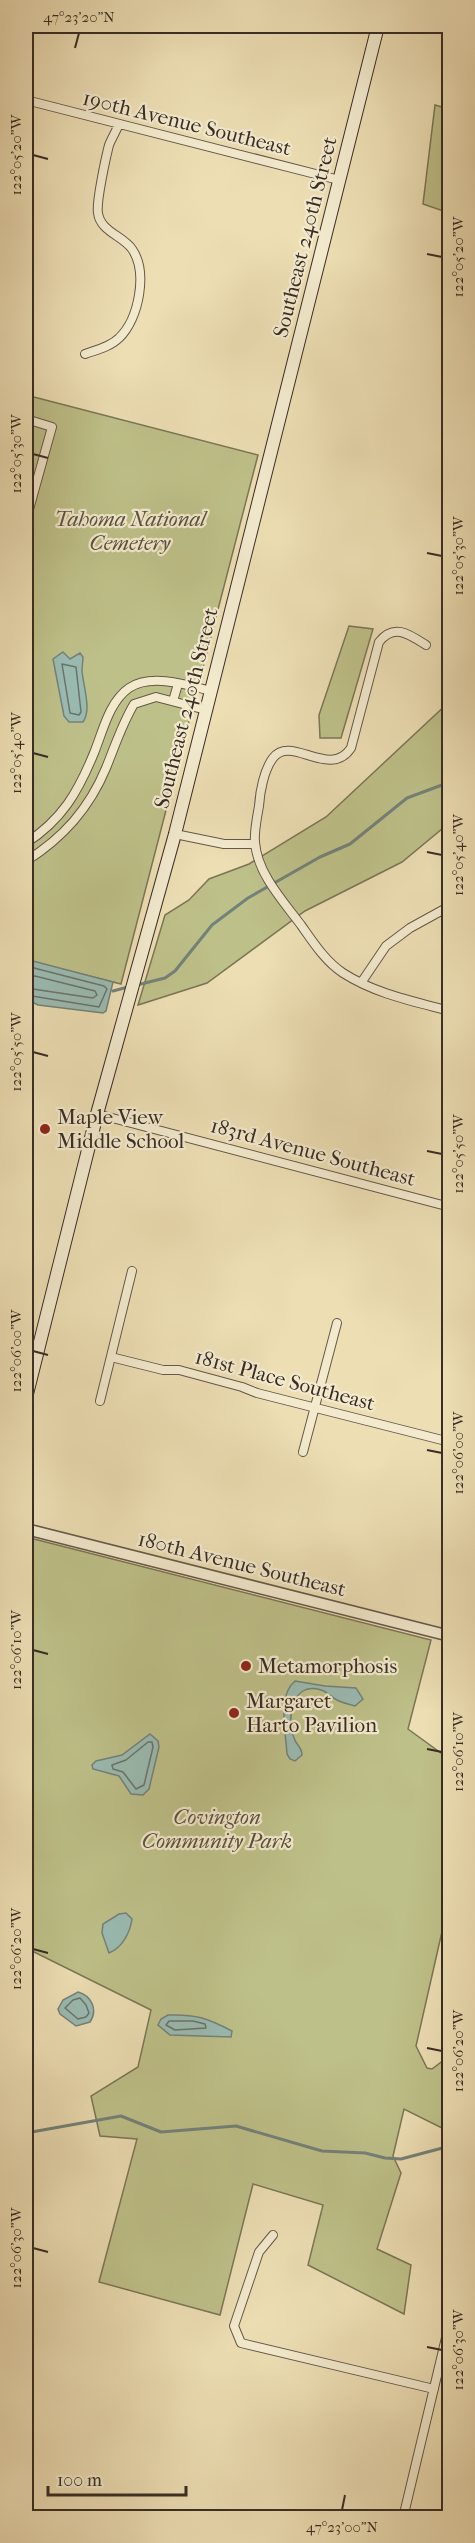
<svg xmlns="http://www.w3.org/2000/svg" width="475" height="2543" viewBox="0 0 475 2543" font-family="'IM FELL French Canon',serif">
<rect width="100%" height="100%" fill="#eddeb4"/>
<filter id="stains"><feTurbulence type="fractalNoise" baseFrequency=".00333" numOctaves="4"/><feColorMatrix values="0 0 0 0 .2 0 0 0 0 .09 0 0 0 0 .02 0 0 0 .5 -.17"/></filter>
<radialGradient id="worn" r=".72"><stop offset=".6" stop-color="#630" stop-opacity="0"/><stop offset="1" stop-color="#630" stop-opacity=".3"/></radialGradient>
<!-- green -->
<path fill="#bec089" stroke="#7b7657" stroke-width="1.5" d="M 435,105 L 449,109 L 449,213 L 423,204 Z
M 26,395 L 258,455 L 121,984 L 26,960 Z
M 349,626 L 373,629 L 341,738 L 320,738 L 319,715 Z
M 449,702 L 449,828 L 442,829 L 402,862 L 305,911 L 207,983 L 138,1005 L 165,915 L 189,900 L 209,879 L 249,864 L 326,817 Z
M 26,1537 L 431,1640 L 408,1729 L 449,1759 L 450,1915 L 446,1914 L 416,2046 L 427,2068 L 432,2069 L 449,2056 L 450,2132 L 404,2109 L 393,2156 L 401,2173 L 377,2249 L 411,2265 L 404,2314 L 308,2265 L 323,2205 L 253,2184 L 220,2315 L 99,2282 L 137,2139 L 100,2136 L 91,2096 L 138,2067 L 151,2010 L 26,1948 Z"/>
<!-- water -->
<path fill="#9abbb2" stroke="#73827a" stroke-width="1.5" d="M 63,652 L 70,659 L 80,653 L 83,657 C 83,662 82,666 82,671 C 83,685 92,710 83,722 L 69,722 L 64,716 L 53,659 Z
M 29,960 L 113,982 L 106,1011 L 103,1013 L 38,1005 L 26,999 Z
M 295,1681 L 325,1686 L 356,1688 L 363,1699 L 355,1706 C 349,1704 342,1703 337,1700 C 331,1697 328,1692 321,1690 C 292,1681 286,1718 294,1738 C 296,1745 302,1747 302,1755 L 295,1761 L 290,1759 L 287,1754 C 286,1734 277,1695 295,1681 Z
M 150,1734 L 158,1741 L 159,1747 L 149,1789 L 143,1795 L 131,1794 L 119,1776 L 93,1769 L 92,1765 L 96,1761 L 122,1755 Z
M 126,1913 L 132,1919 C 130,1933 122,1948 109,1953 L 102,1933 L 103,1924 L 119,1914 Z
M 78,1992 C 92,1996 98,2010 90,2022 L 76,2026 L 60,2014 L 58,2009 L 63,2000 Z
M 168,2015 C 196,2014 207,2018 232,2031 L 231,2037 L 170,2035 L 158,2025 L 161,2019 Z"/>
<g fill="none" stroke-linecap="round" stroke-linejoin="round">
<!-- shore -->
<path stroke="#69746c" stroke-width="1.5" d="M 62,664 L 76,667 L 81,712 L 79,715 L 70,713 Z
M 26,969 L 34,968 L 104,986 L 107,989 L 99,1007 L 26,995
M 26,977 L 35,976 L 95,991 L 97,995 L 93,998 L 26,988
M 148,1742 L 152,1742 L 153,1747 L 144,1785 L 136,1789 L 123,1772 L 113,1769 L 112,1765 L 126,1760 Z
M 80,1998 L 86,2005 L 89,2013 L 86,2017 L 78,2019 L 65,2008 L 73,2000 Z
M 193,2021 L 205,2024 L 206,2028 L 175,2030 L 166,2025 L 169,2021 Z"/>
<!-- stream -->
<path stroke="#73827a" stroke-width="3" d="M 137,985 L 165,978 L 175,971 L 212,925 L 248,898 L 320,857 L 350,844 L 407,798 L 450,782
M 113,991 L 128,987
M 26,2133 L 121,2116 L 161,2132 L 236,2126 L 322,2151 L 365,2153 L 385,2158 L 401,2159 L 450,2146"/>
<defs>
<path id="minor" d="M 26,100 L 339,180
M 85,354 C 96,350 110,347 119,338 C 139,319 148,272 132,249 C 123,236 100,231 98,213 C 96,202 106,157 109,145 C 112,138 116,131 119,124
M 26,419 L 52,427 L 26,520
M 426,645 C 409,634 394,623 379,642 L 351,748 C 330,780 291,734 273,758 C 264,770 260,791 259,806 C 257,818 254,831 255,842 C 257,873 283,901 301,925 C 313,942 325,961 343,973 C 376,994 412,1001 450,1011
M 173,701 L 178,684
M 175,834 L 224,844 L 255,844
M 26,843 C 62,820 78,792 94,753 C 103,731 109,702 129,688 C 151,673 188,685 211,691
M 26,861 C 63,838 89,809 106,768 C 115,746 122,724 134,704 L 156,697 L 206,710
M 361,983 L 386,946 L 410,928 L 450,906
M 97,1114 L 450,1207
M 111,1357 L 163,1370 L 179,1370 L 242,1387 L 257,1393 L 450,1442
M 100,1401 L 132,1271
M 303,1452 L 337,1323
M 273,2235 L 259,2252 L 234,2326 L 241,2343 L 434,2389
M 403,2518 L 450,2321"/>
<path id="tertiary" d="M 26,1529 L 450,1636"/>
<path id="secondary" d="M 26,1398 L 97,1114 L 175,834 L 378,26"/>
</defs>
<!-- minor casing -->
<use href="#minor" stroke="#655849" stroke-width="10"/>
<!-- tertiary casing -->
<use href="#tertiary" stroke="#655849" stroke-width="13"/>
<!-- secondary casing -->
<use href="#secondary" stroke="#382c25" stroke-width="14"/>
<!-- minor -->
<use href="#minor" stroke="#f3eace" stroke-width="8"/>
<!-- tertiary -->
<use href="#tertiary" stroke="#f3eace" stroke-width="10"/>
<!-- secondary -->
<use href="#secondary" stroke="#f3eace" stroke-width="12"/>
</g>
<!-- ticks -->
<path fill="none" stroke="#382c25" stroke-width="2" d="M 75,48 L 79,33M 33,155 L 48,159M 427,254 L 442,257M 33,454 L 48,458M 427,553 L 442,556M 33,753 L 48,757M 427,852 L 442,855M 33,1052 L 48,1056M 427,1151 L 442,1154M 33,1351 L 48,1355M 427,1450 L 442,1453M 33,1650 L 48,1654M 427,1749 L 442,1752M 33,1949 L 48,1953M 427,2048 L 442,2051M 33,2248 L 48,2252M 427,2347 L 442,2350M 342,2510 L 345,2495"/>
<!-- markers -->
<g fill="#8f2418" stroke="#f3eace" stroke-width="2">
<circle cx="45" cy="1129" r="6"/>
<circle cx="246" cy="1666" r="6"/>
<circle cx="234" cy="1713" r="6"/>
</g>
<g text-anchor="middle" stroke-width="4.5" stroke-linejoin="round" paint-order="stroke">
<!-- street labels -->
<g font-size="21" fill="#382c25" stroke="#f3eace">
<text transform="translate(187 123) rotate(14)" y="7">190th Avenue Southeast</text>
<text transform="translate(305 237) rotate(-76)" y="7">Southeast 240th Street</text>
<text transform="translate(186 708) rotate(-76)" y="7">Southeast 240th Street</text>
<text transform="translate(313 1152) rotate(15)" y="7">183rd Avenue Southeast</text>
<text transform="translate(285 1380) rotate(15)" y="7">181st Place Southeast</text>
<text transform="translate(242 1564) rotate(14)" y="7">180th Avenue Southeast</text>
</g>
<!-- park labels -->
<g font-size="21" font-style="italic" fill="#5a513e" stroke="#f3eace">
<text x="130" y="526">Tahoma National<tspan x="130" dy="24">Cemetery</tspan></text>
<text x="217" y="1824">Covington<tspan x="217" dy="24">Community Park</tspan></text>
</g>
<!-- poi labels -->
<g font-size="21" fill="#382c25" stroke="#f3eace" text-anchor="start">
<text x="57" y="1124">Maple View<tspan x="57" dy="24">Middle School</tspan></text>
<text x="258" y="1673">Metamorphosis</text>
<text x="246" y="1708">Margaret<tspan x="246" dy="24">Harto Pavilion</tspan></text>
</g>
</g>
<!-- margin -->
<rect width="475" height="2543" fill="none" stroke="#eddeb4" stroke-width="66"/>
<!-- scale -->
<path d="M48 2486v9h138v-9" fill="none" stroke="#382c25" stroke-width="3"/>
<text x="57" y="2486" font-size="18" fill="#382c25" stroke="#f3eace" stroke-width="4.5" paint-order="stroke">100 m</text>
<rect x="33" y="33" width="409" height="2477" fill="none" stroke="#382c25" stroke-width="2"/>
<g font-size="15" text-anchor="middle" fill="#382c25">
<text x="79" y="22">47°23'20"N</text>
<text transform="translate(16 155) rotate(-90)" y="5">122°05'20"W</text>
<text transform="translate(458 257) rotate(-90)" y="5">122°05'20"W</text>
<text transform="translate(16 454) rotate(-90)" y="5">122°05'30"W</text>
<text transform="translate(458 556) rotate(-90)" y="5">122°05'30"W</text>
<text transform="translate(16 753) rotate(-90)" y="5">122°05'40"W</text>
<text transform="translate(458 855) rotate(-90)" y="5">122°05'40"W</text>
<text transform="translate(16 1052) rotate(-90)" y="5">122°05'50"W</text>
<text transform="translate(458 1154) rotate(-90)" y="5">122°05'50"W</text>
<text transform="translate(16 1351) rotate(-90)" y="5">122°06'00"W</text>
<text transform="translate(458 1453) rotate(-90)" y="5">122°06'00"W</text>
<text transform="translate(16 1650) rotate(-90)" y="5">122°06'10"W</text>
<text transform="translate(458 1752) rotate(-90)" y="5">122°06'10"W</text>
<text transform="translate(16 1949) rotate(-90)" y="5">122°06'20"W</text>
<text transform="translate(458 2051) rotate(-90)" y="5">122°06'20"W</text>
<text transform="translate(16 2248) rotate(-90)" y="5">122°06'30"W</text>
<text transform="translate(458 2350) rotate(-90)" y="5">122°06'30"W</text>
<text x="342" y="2532">47°23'00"N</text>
</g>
<rect width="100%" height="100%" filter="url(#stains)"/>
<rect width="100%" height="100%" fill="url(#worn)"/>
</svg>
